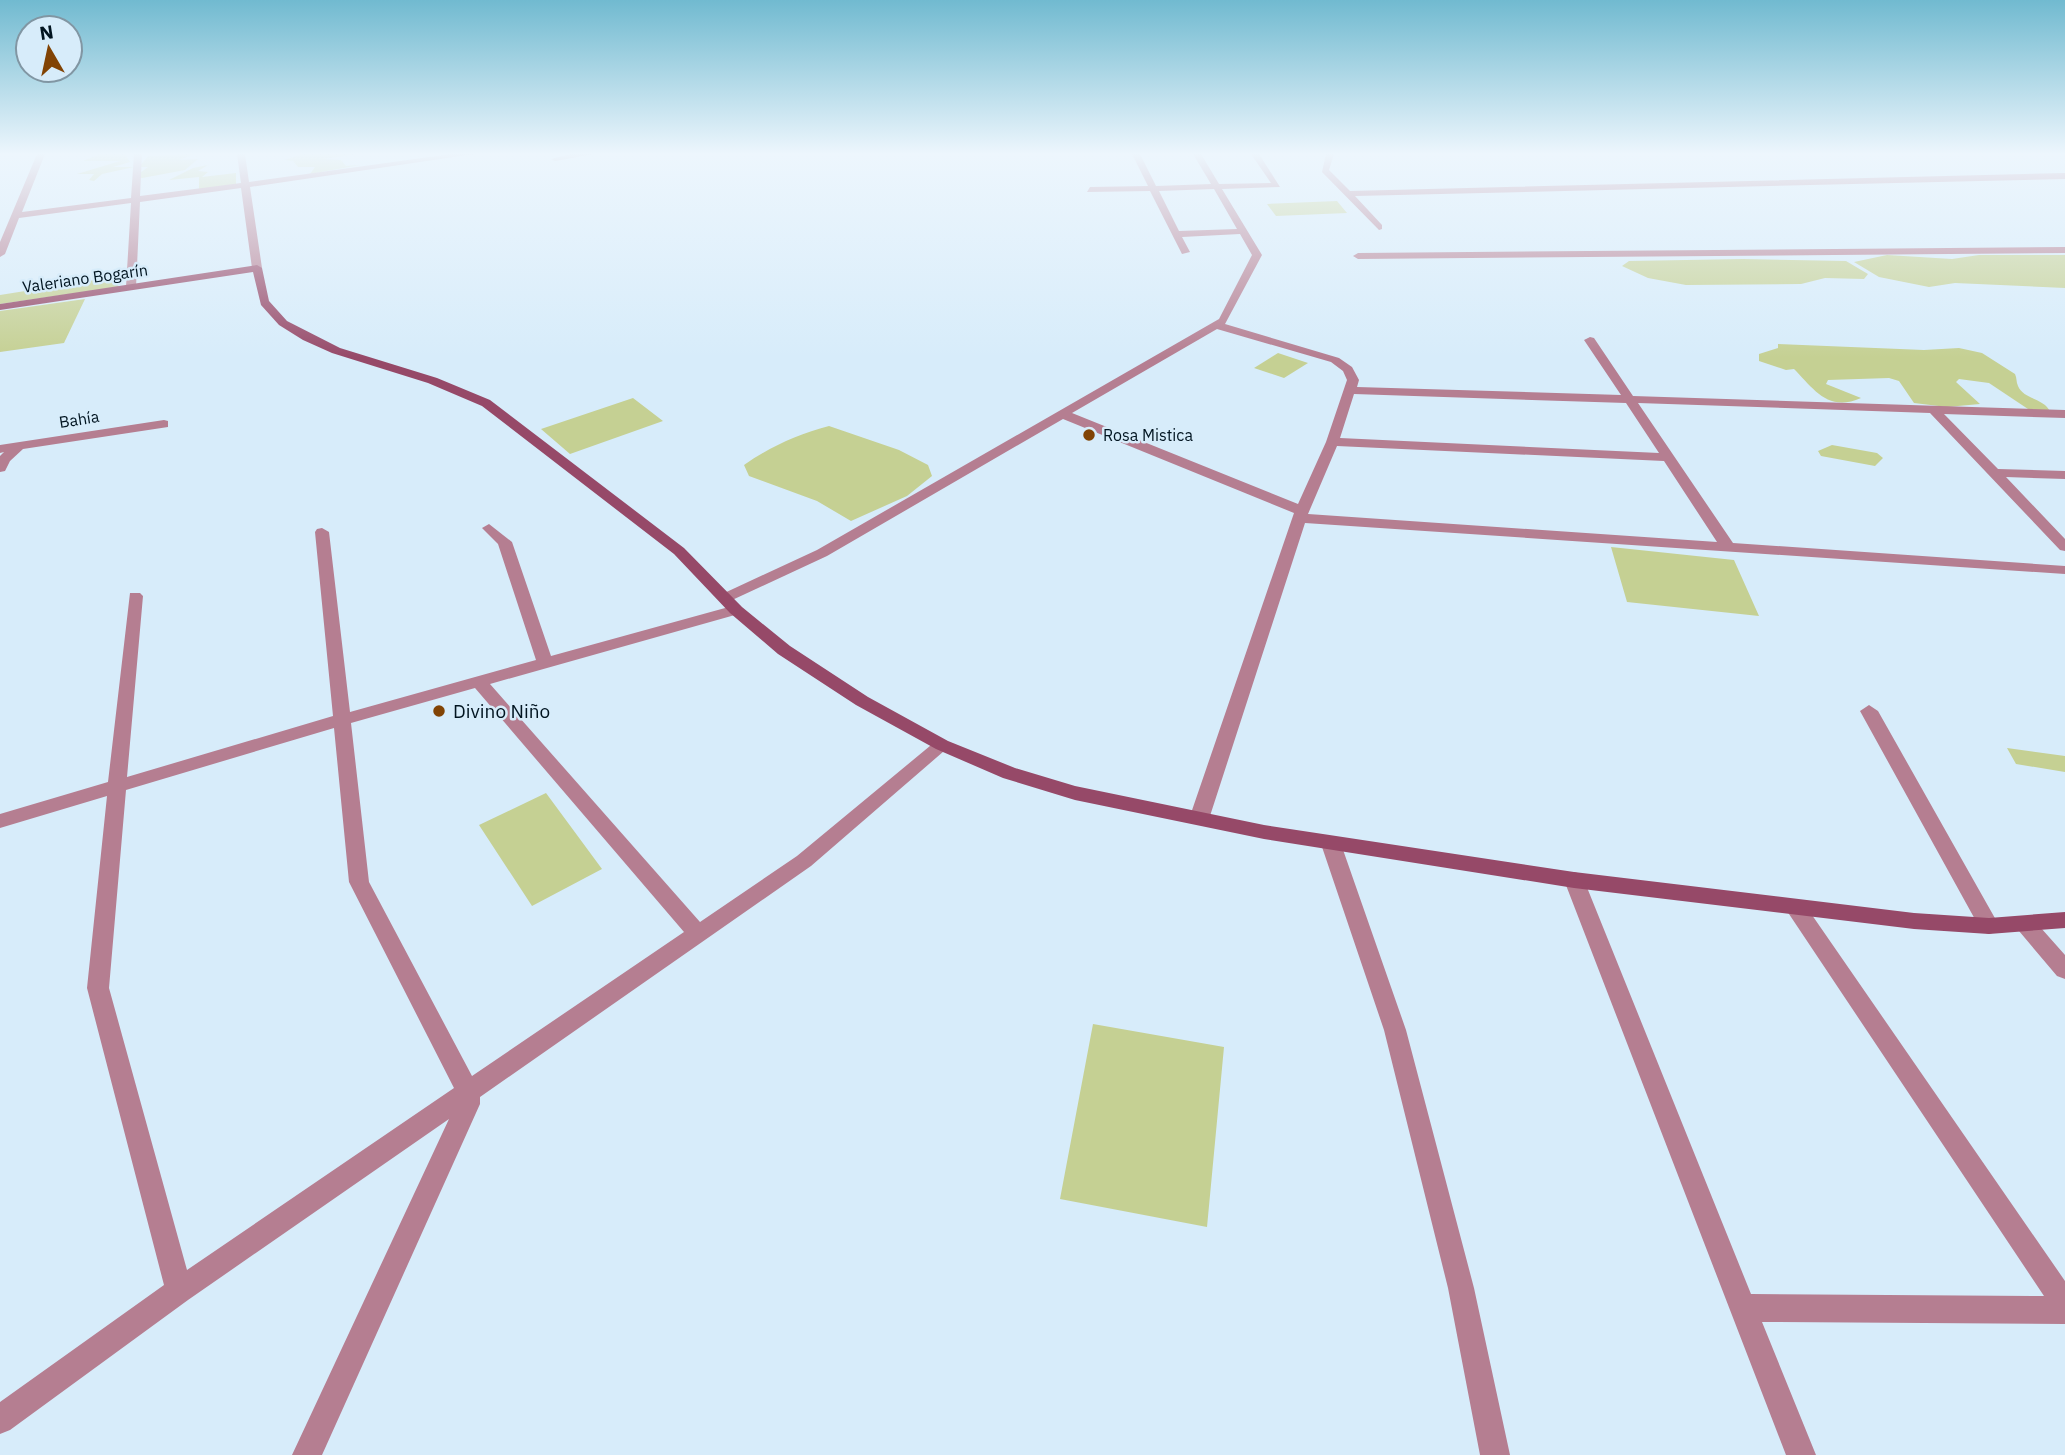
<svg xmlns="http://www.w3.org/2000/svg" width="2065" height="1455" viewBox="0 0 2065 1455" font-family="'IBM Plex Sans',sans-serif">
<rect width="100%" height="100%" fill="#d7ecfa"/>
<!-- green -->
<path fill="#c5d093" d="M 100,154 L 125,154 L 130,162 L 113,167 L 134,167 L 102,174 L 94,181 L 89,180 L 94,174 L 77,174 L 120,161 L 83,161 Z
M 194,154 L 179,160 L 198,159 L 185,170 L 142,178 L 136,176 L 148,167 L 139,167 L 148,156 Z
M 302,154 L 357,154 L 323,159 L 341,160 L 346,166 L 360,165 L 310,174 L 315,167 L 298,167 L 293,161 L 285,160 Z
M 208,165 L 198,171 L 208,172 L 202,177 L 236,173 L 236,185 L 199,190 L 199,177 L 169,180 L 193,168 Z
M 1337,201 L 1347,213 L 1276,216 L 1267,204 Z
M 1887,255 L 1952,259 L 1979,255 L 2065,255 L 2065,288 L 1955,283 L 1929,287 L 1879,277 L 1854,262 Z
M 1743,259 L 1846,261 L 1868,274 L 1864,279 L 1825,278 L 1801,284 L 1686,285 L 1648,278 L 1622,266 L 1629,261 Z
M 120,276 L 118,287 L 0,304 L 0,295 Z
M 85,299 L 64,343 L 0,352 L 0,311 Z
M 1778,344 L 1924,350 L 1959,348 L 1982,353 L 2015,374 C 2017,378 2016,382 2018,386 C 2024,400 2045,398 2050,412 L 2028,409 L 1989,383 L 1959,379 L 1956,382 L 1980,404 L 1947,407 L 1914,403 L 1899,381 L 1889,378 L 1828,380 L 1826,384 L 1861,398 C 1828,413 1813,388 1794,369 L 1786,370 L 1759,361 L 1759,354 L 1778,348 Z
M 1278,353 L 1308,363 L 1284,378 L 1254,368 Z
M 633,398 L 663,421 L 570,454 L 541,429 Z
M 829,426 L 899,450 L 928,465 L 932,476 L 907,496 L 851,521 L 817,501 L 749,476 L 744,465 C 770,447 798,434 829,426 Z
M 1832,445 L 1877,453 L 1883,458 L 1875,466 L 1821,456 L 1818,451 Z
M 1611,547 L 1734,560 L 1759,616 L 1627,602 Z
M 2007,748 L 2065,756 L 2065,772 L 2016,764 Z
M 546,793 L 602,869 L 532,906 L 479,825 Z
M 1093,1024 L 1224,1047 L 1207,1227 L 1060,1199 Z"/>
<g fill="none" stroke-linecap="round" stroke-linejoin="round">
<!-- street -->
<path fill="#b57e91" fill-rule="evenodd" d="M 37,154 L 45,154 L 22,212 L 131,198 L 134,154 L 142,154 L 140,196 L 241,183 L 237,154 L 245,154 L 249,182 L 451,154 L 474,154 L 250,187 L 262,268 L 257,271 L 252,268 L 241,188 L 140,202 L 136,287 L 131,290 L 126,287 L 131,203 L 19,218 L 5,254 L 0,257 L 0,242 Z
M 571,154 L 594,154 L 555,161 L 551,159 Z
M 1132,154 L 1140,154 L 1156,186 L 1211,184 L 1193,154 L 1201,154 L 1219,184 L 1271,183 L 1251,154 L 1259,154 L 1280,187 L 1222,189 L 1262,255 L 1225,324 L 1339,358 L 1352,367 L 1359,380 L 1357,387 L 1621,395 L 1584,340 L 1590,337 L 1594,338 L 1633,396 L 2065,410 L 2065,418 L 1944,414 L 1998,469 L 2065,471 L 2065,479 L 2006,477 L 2065,539 L 2065,551 L 2060,550 L 1930,413 L 1638,403 L 1733,543 L 2065,566 L 2065,574 L 1305,523 L 1209,819 L 1206,824 L 1192,824 L 1189,819 L 1294,513 L 1063,419 L 827,556 L 730,601 L 720,601 L 717,598 L 720,595 L 817,550 L 1219,319 L 1252,255 L 1240,234 L 1182,237 L 1190,252 L 1182,254 L 1150,191 L 1087,192 L 1090,187 L 1148,186 ZM 1214,189 L 1237,229 L 1179,231 L 1159,191 ZM 1217,329 L 1331,362 L 1343,371 L 1347,380 L 1326,442 L 1298,504 L 1072,413 ZM 1354,394 L 1626,403 L 1659,453 L 1340,438 ZM 1337,446 L 1664,461 L 1717,542 L 1308,514 Z
M 1326,154 L 1334,154 L 1329,170 L 1350,191 L 2065,173 L 2065,179 L 1355,196 L 1382,225 L 1382,229 L 1379,230 L 1322,172 Z
M 2065,247 L 2065,253 L 1358,259 L 1353,256 L 1358,253 Z
M 164,420 L 168,421 L 168,427 L 23,449 L 10,461 L 5,471 L 0,472 L 0,456 L 4,452 L 0,453 L 0,445 Z
M 489,524 L 512,542 L 551,656 L 736,605 L 744,610 L 742,613 L 490,684 L 700,922 L 797,856 L 936,741 L 942,739 L 951,745 L 811,866 L 480,1097 L 480,1104 L 322,1455 L 292,1455 L 449,1119 L 188,1300 L 10,1430 L 0,1434 L 0,1402 L 164,1285 L 87,988 L 107,796 L 0,828 L 0,814 L 108,782 L 130,593 L 140,593 L 143,596 L 127,777 L 333,716 L 315,532 L 317,529 L 322,528 L 329,532 L 350,712 L 536,660 L 498,544 L 482,528 ZM 475,688 L 684,932 L 472,1076 L 369,882 L 351,723 ZM 334,728 L 349,882 L 454,1088 L 187,1270 L 109,988 L 126,790 Z
M 1869,705 L 1878,711 L 1996,920 L 1999,926 L 1996,932 L 1989,934 L 1982,932 L 1860,711 Z
M 1331,837 L 1338,839 L 1341,844 L 1406,1030 L 1474,1288 L 1510,1455 L 1480,1455 L 1448,1288 L 1384,1030 L 1321,844 L 1324,839 Z
M 1574,872 L 1581,874 L 1584,880 L 1751,1294 L 2044,1296 L 1789,914 L 1786,908 L 1789,902 L 1796,900 L 1803,902 L 2065,1281 L 2065,1324 L 1762,1322 L 1816,1455 L 1786,1455 L 1564,880 L 1567,874 Z
M 2026,917 L 2033,919 L 2065,955 L 2065,979 L 2057,976 L 2019,931 L 2016,925 L 2019,919 Z"/>
<!-- secondary -->
<path fill="#964968" fill-rule="evenodd" d="M 257,265 L 262,268 L 269,301 L 287,321 L 340,348 L 437,378 L 490,400 L 684,548 L 742,607 L 790,646 L 868,697 L 948,741 L 1015,768 L 1075,786 L 1264,825 L 1574,872 L 1914,913 L 1989,918 L 2065,912 L 2065,928 L 1989,934 L 1914,929 L 1574,888 L 1264,839 L 1075,800 L 1003,778 L 936,749 L 856,705 L 778,654 L 730,613 L 674,554 L 482,406 L 428,383 L 332,353 L 303,340 L 279,325 L 261,305 L 253,272 L 0,310 L 0,304 Z"/>
</g>
<!-- sky -->
<linearGradient id="sky" x2="0" y2="1"><stop stop-color="#71bad0"/><stop offset="0.43" stop-color="#edf6fd"/><stop offset="1" stop-color="#edf6fd" stop-opacity="0"/></linearGradient>
<rect width="2065" height="358" fill="url(#sky)"/>
<!-- markers -->
<g fill="#814304" stroke="#d7ecfa" stroke-width="2.5">
<circle cx="1089" cy="435" r="7"/>
<circle cx="439" cy="711" r="7"/>
</g>
<g text-anchor="middle" stroke-width="5" stroke-linejoin="round" paint-order="stroke">
<!-- far-street labels -->
<g font-size="16" fill="#011420" stroke="#d7ecfa">
<text transform="translate(85 278) rotate(-8)" y="6">Valeriano Bogarín</text>
<text transform="translate(79 419) rotate(-9)" y="6">Bahía</text>
</g>
<!-- far-poi labels -->
<g font-size="16" fill="#011420" stroke="#d7ecfa" text-anchor="start">
<text x="1103" y="441">Rosa Mistica</text>
</g>
<!-- poi labels -->
<g font-size="19" fill="#011420" stroke="#d7ecfa" text-anchor="start">
<text x="453" y="718">Divino Niño</text>
</g>
</g>
<!-- north arrow -->
<g transform="translate(49 49) rotate(351)"><circle r="33" fill="#d7ecfa" stroke="#8196a3" stroke-width="2"/>
<path d="M0-5L12 26L0 18L-12 26Z" fill="#814304"/>
<text y="-10" font-size="19" font-weight="bold" text-anchor="middle" fill="#011420">N</text>
</g>
</svg>
